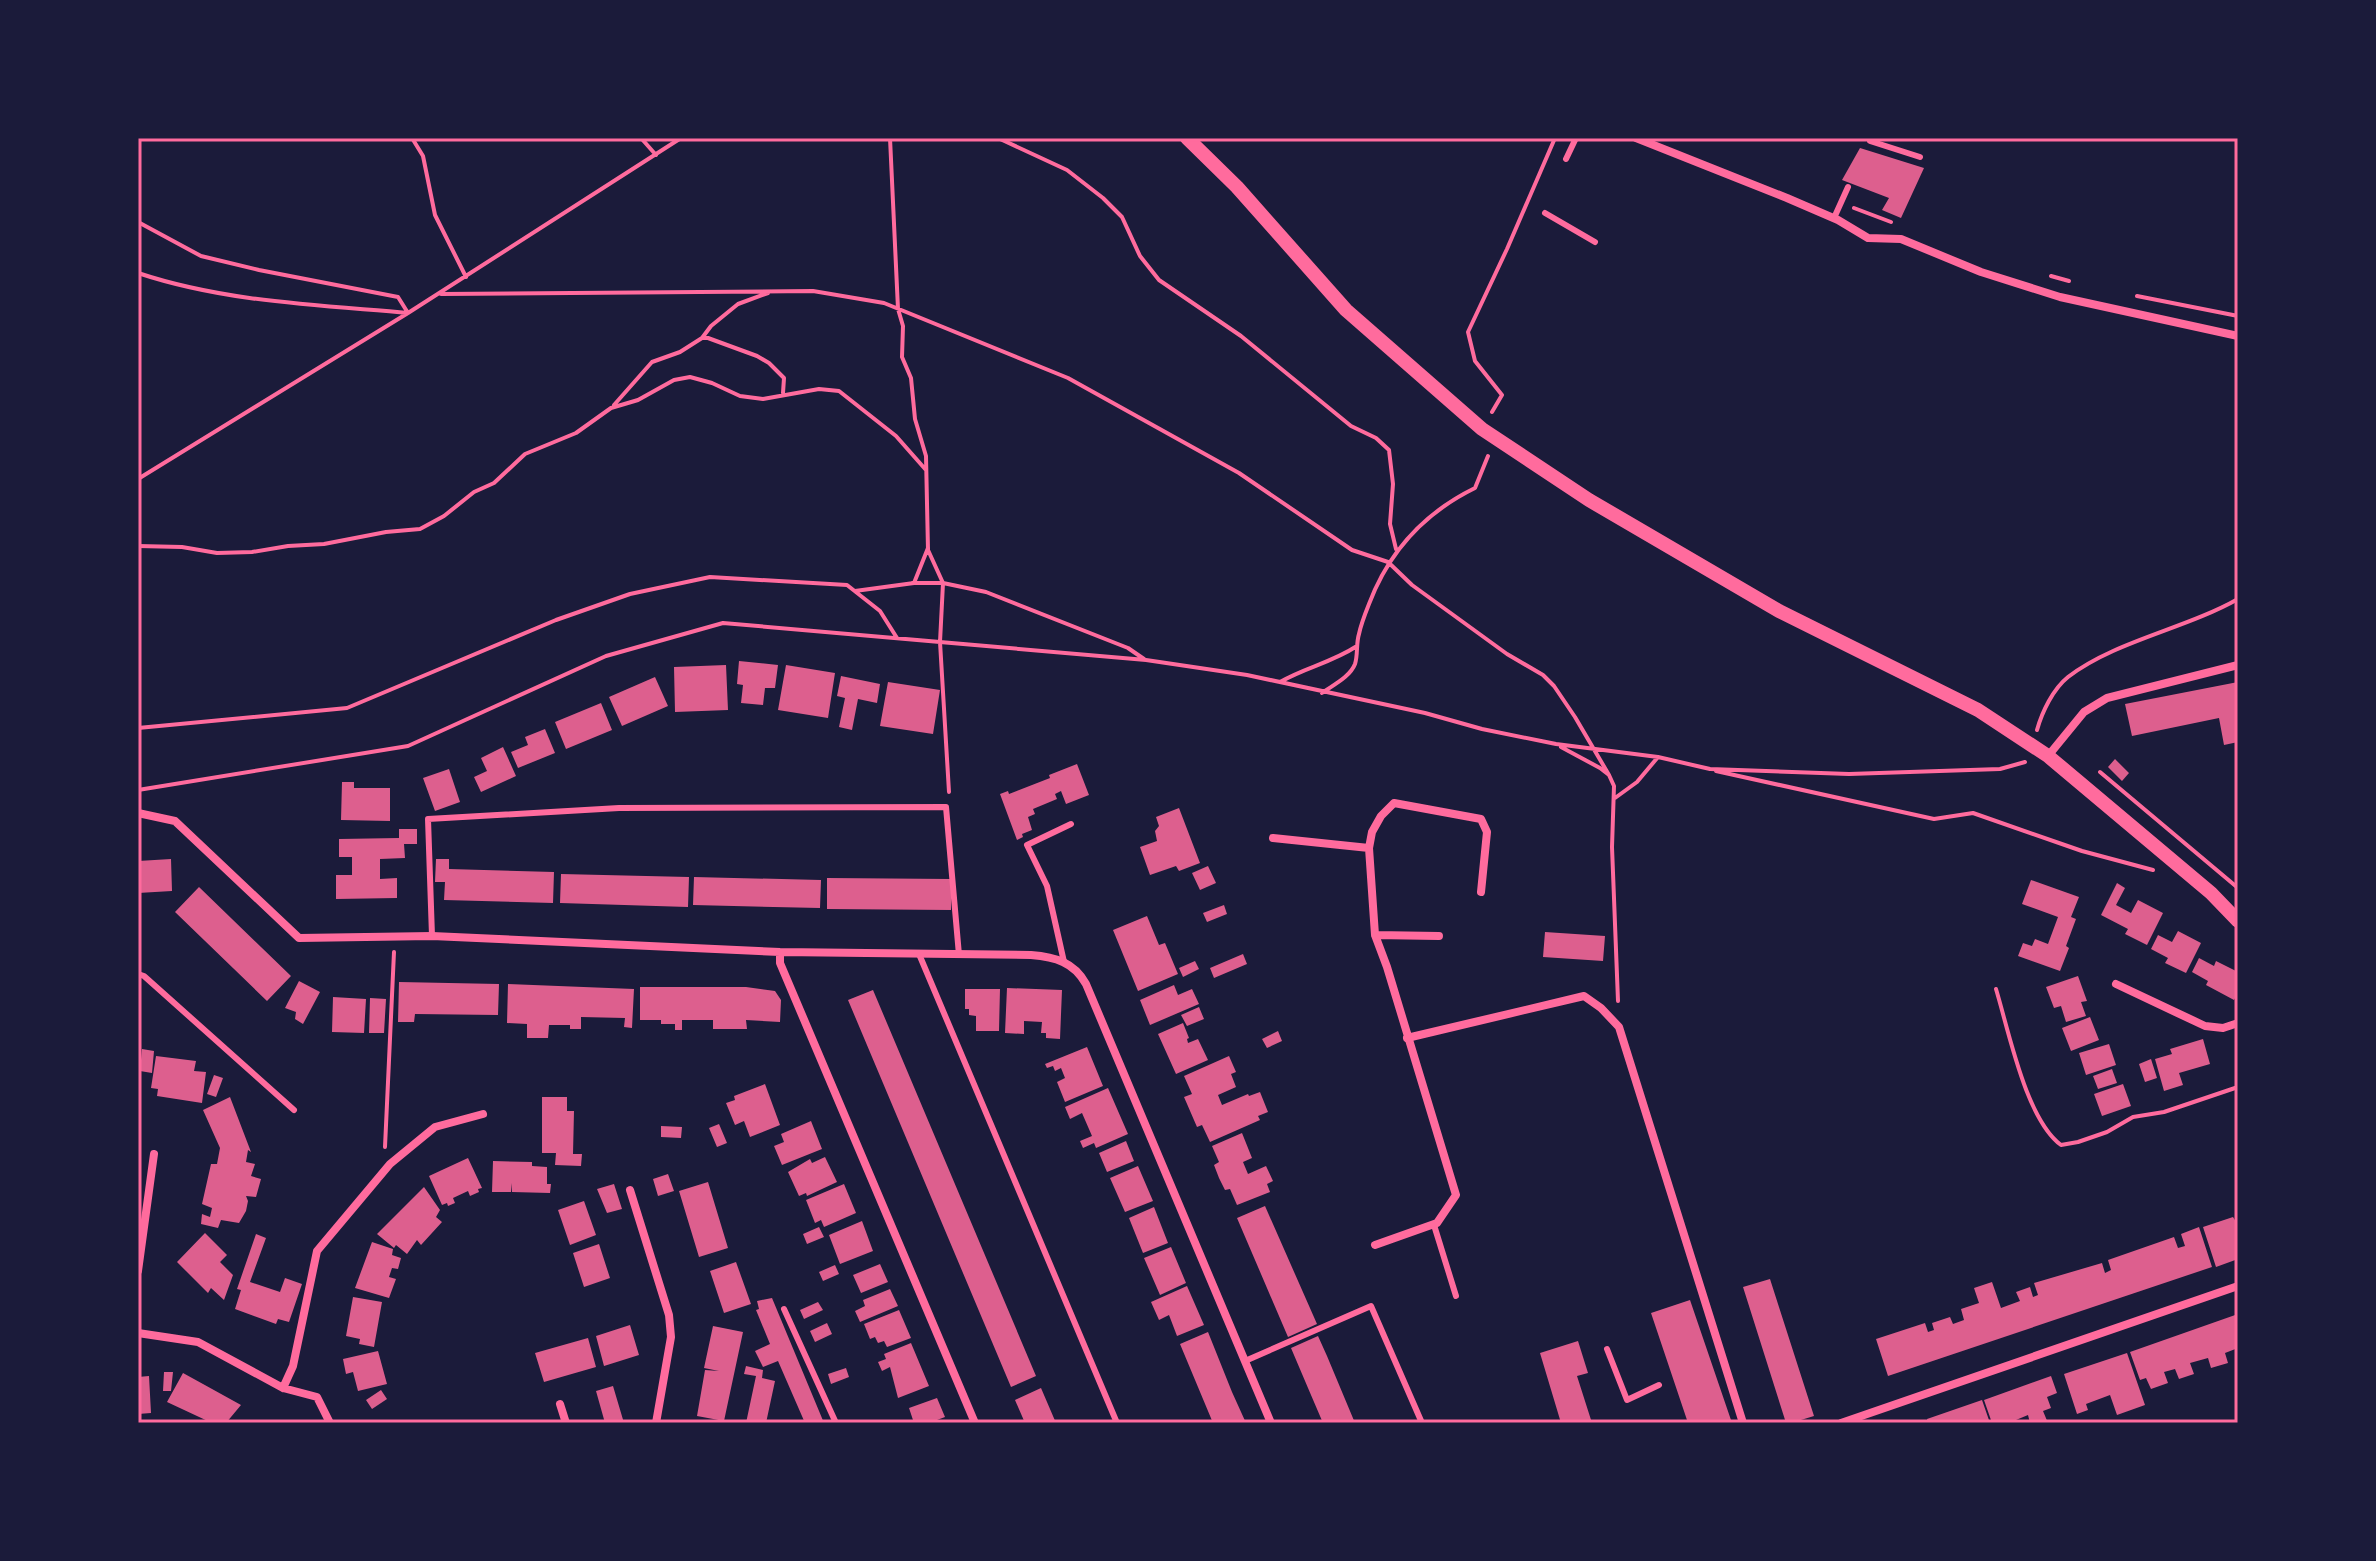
<svg xmlns="http://www.w3.org/2000/svg" width="2376" height="1561" viewBox="0 0 2376 1561" font-family="Inter,sans-serif">
<rect width="100%" height="100%" fill="#1b1b3a"/>
<!-- building -->
<path fill="#dd5f8e" d="M 1860,148 L 1924,168 L 1901,218 L 1882,210 L 1889,198 L 1842,180 Z
M 739,661 L 778,665 L 775,688 L 765,688 L 763,705 L 741,703 L 743,685 L 737,684 Z
M 726,665 L 728,710 L 675,712 L 674,667 Z
M 786,665 L 835,673 L 828,718 L 778,710 Z
M 841,676 L 880,684 L 877,703 L 858,699 L 852,730 L 839,727 L 845,698 L 837,696 Z
M 655,677 L 668,706 L 622,726 L 609,697 Z
M 888,682 L 940,690 L 933,734 L 880,726 Z
M 2238,682 L 2238,742 L 2224,745 L 2219,718 L 2132,736 L 2125,704 Z
M 601,703 L 612,730 L 566,749 L 555,722 Z
M 545,729 L 555,753 L 518,768 L 511,752 L 528,745 L 525,737 Z
M 503,747 L 516,776 L 481,792 L 474,777 L 487,771 L 481,758 Z
M 2115,759 L 2129,773 L 2122,781 L 2108,767 Z
M 1077,764 L 1089,795 L 1066,804 L 1061,791 L 1055,794 L 1057,799 L 1033,809 L 1035,814 L 1028,817 L 1032,830 L 1022,834 L 1023,837 L 1017,840 L 1000,794 L 1008,791 L 1009,794 L 1050,778 L 1049,775 Z
M 449,769 L 460,802 L 435,811 L 423,778 Z
M 342,782 L 354,782 L 354,788 L 390,788 L 390,821 L 341,820 Z
M 1179,808 L 1200,863 L 1179,871 L 1176,866 L 1150,875 L 1140,847 L 1157,841 L 1155,831 L 1159,826 L 1156,817 Z
M 399,829 L 417,829 L 417,844 L 404,844 L 405,858 L 380,859 L 380,879 L 397,878 L 397,898 L 336,899 L 336,875 L 352,875 L 352,857 L 339,857 L 339,839 L 399,838 Z
M 171,859 L 172,891 L 138,893 L 138,861 Z
M 436,859 L 449,859 L 449,869 L 554,872 L 553,903 L 444,900 L 445,882 L 435,882 Z
M 1208,866 L 1216,883 L 1200,890 L 1192,873 Z
M 561,874 L 689,877 L 688,907 L 560,903 Z
M 694,877 L 821,880 L 820,908 L 693,905 Z
M 827,878 L 951,879 L 951,910 L 827,909 Z
M 2031,880 L 2079,897 L 2071,917 L 2076,919 L 2066,946 L 2069,948 L 2060,971 L 2018,956 L 2023,943 L 2032,946 L 2035,939 L 2048,944 L 2058,917 L 2022,904 Z
M 2117,883 L 2125,888 L 2116,905 L 2131,913 L 2138,900 L 2163,913 L 2147,945 L 2125,934 L 2128,929 L 2101,915 Z
M 199,887 L 291,976 L 267,1001 L 175,912 Z
M 1224,905 L 1227,914 L 1207,922 L 1203,913 Z
M 1147,916 L 1159,945 L 1165,943 L 1178,974 L 1138,991 L 1113,930 Z
M 2178,931 L 2201,943 L 2186,973 L 2165,963 L 2168,958 L 2151,949 L 2158,935 L 2172,942 Z
M 1545,932 L 1605,936 L 1603,961 L 1543,957 Z
M 1243,954 L 1247,964 L 1214,978 L 1210,968 Z
M 2199,958 L 2214,966 L 2216,961 L 2238,972 L 2238,993 L 2234,1000 L 2206,985 L 2208,981 L 2192,972 Z
M 1195,961 L 1199,969 L 1183,977 L 1179,968 Z
M 2078,976 L 2087,1001 L 2081,1002 L 2086,1016 L 2066,1022 L 2061,1006 L 2054,1008 L 2046,987 Z
M 299,981 L 320,992 L 303,1024 L 295,1019 L 296,1012 L 285,1008 Z
M 399,982 L 499,984 L 498,1015 L 415,1014 L 414,1022 L 398,1022 Z
M 508,984 L 634,989 L 632,1028 L 624,1027 L 625,1018 L 581,1017 L 581,1029 L 570,1029 L 570,1025 L 549,1025 L 548,1038 L 527,1038 L 527,1024 L 507,1023 Z
M 1174,985 L 1178,995 L 1192,989 L 1199,1004 L 1150,1025 L 1140,1000 Z
M 640,987 L 746,987 L 775,991 L 781,1000 L 780,1022 L 746,1020 L 747,1029 L 713,1029 L 713,1020 L 682,1020 L 682,1030 L 675,1030 L 675,1024 L 661,1024 L 661,1020 L 640,1020 Z
M 1007,988 L 1062,990 L 1060,1039 L 1046,1038 L 1046,1033 L 1041,1033 L 1042,1022 L 1024,1021 L 1024,1034 L 1005,1033 Z
M 965,989 L 1000,989 L 999,1031 L 976,1031 L 976,1016 L 969,1015 L 969,1009 L 965,1009 Z
M 873,990 L 1036,1376 L 1011,1387 L 848,1000 Z
M 333,997 L 366,999 L 364,1033 L 332,1032 Z
M 370,998 L 386,999 L 384,1033 L 369,1033 Z
M 1199,1007 L 1204,1019 L 1187,1026 L 1181,1015 Z
M 2090,1017 L 2099,1040 L 2071,1051 L 2062,1028 Z
M 1183,1023 L 1189,1038 L 1187,1039 L 1188,1043 L 1198,1039 L 1208,1060 L 1176,1074 L 1158,1034 Z
M 1278,1031 L 1282,1041 L 1267,1048 L 1262,1039 Z
M 2203,1039 L 2210,1064 L 2179,1073 L 2183,1085 L 2164,1091 L 2155,1059 L 2172,1054 L 2170,1049 Z
M 2109,1044 L 2116,1065 L 2086,1075 L 2079,1053 Z
M 1087,1047 L 1103,1086 L 1065,1102 L 1057,1082 L 1065,1078 L 1061,1068 L 1055,1071 L 1053,1066 L 1047,1068 L 1045,1064 Z
M 142,1049 L 154,1051 L 152,1073 L 140,1071 Z
M 156,1056 L 196,1061 L 194,1071 L 206,1072 L 202,1103 L 157,1096 L 158,1089 L 151,1088 Z
M 1229,1056 L 1236,1072 L 1231,1074 L 1236,1087 L 1218,1095 L 1222,1105 L 1248,1094 L 1249,1096 L 1260,1092 L 1268,1112 L 1258,1116 L 1260,1120 L 1210,1142 L 1202,1125 L 1197,1127 L 1184,1097 L 1192,1094 L 1184,1076 Z
M 2151,1059 L 2157,1078 L 2145,1082 L 2139,1064 Z
M 2112,1069 L 2117,1083 L 2098,1089 L 2093,1076 Z
M 214,1075 L 223,1078 L 216,1097 L 207,1094 Z
M 765,1084 L 780,1125 L 750,1137 L 744,1121 L 735,1125 L 726,1103 L 735,1100 L 734,1096 Z
M 2123,1084 L 2131,1106 L 2102,1116 L 2094,1094 Z
M 1108,1088 L 1128,1134 L 1096,1148 L 1094,1143 L 1083,1148 L 1080,1141 L 1092,1136 L 1082,1113 L 1070,1119 L 1065,1107 Z
M 230,1097 L 251,1152 L 248,1150 L 246,1162 L 255,1164 L 251,1176 L 261,1179 L 256,1197 L 246,1196 L 248,1201 L 246,1211 L 239,1223 L 221,1220 L 218,1228 L 201,1224 L 202,1214 L 210,1217 L 212,1208 L 202,1204 L 211,1164 L 217,1164 L 220,1148 L 203,1110 Z
M 542,1097 L 567,1097 L 567,1111 L 574,1111 L 573,1154 L 582,1154 L 581,1166 L 555,1165 L 556,1153 L 542,1153 Z
M 811,1121 L 822,1149 L 782,1165 L 774,1146 L 784,1142 L 781,1134 Z
M 719,1124 L 727,1143 L 717,1147 L 709,1128 Z
M 661,1126 L 682,1127 L 681,1138 L 661,1137 Z
M 1242,1133 L 1252,1158 L 1243,1162 L 1248,1174 L 1266,1166 L 1273,1181 L 1267,1184 L 1270,1192 L 1237,1205 L 1230,1189 L 1225,1190 L 1219,1178 L 1214,1165 L 1219,1162 L 1212,1146 Z
M 1126,1141 L 1134,1161 L 1107,1172 L 1099,1153 Z
M 825,1157 L 837,1182 L 807,1196 L 806,1193 L 799,1196 L 788,1172 L 810,1159 L 812,1163 Z
M 468,1158 L 482,1188 L 478,1189 L 479,1192 L 470,1196 L 468,1191 L 453,1198 L 455,1203 L 448,1206 L 447,1203 L 442,1205 L 429,1176 Z
M 493,1161 L 532,1162 L 532,1166 L 547,1167 L 547,1184 L 551,1184 L 550,1193 L 512,1192 L 512,1183 L 511,1192 L 492,1192 Z
M 1138,1166 L 1153,1201 L 1125,1212 L 1110,1178 Z
M 668,1174 L 674,1191 L 658,1196 L 653,1179 Z
M 708,1182 L 728,1248 L 699,1257 L 679,1191 Z
M 614,1184 L 622,1209 L 607,1213 L 597,1189 Z
M 844,1184 L 856,1213 L 824,1227 L 821,1220 L 815,1223 L 806,1200 Z
M 424,1187 L 440,1210 L 436,1217 L 442,1222 L 421,1245 L 417,1240 L 407,1254 L 396,1245 L 394,1248 L 377,1234 Z
M 584,1201 L 596,1235 L 570,1245 L 558,1210 Z
M 1265,1206 L 1317,1324 L 1288,1337 L 1237,1218 Z
M 1154,1207 L 1168,1243 L 1143,1253 L 1129,1218 Z
M 2233,1217 L 2238,1225 L 2238,1259 L 2216,1267 L 2203,1227 Z
M 862,1221 L 873,1251 L 840,1264 L 829,1235 Z
M 819,1227 L 824,1237 L 807,1244 L 803,1234 Z
M 2199,1227 L 2212,1267 L 1888,1376 L 1876,1339 L 1925,1323 L 1928,1332 L 1934,1330 L 1932,1323 L 1950,1317 L 1953,1324 L 1964,1320 L 1961,1309 L 1979,1303 L 1974,1288 L 1992,1282 L 2001,1308 L 2020,1301 L 2016,1292 L 2030,1287 L 2033,1297 L 2038,1295 L 2034,1283 L 2102,1263 L 2105,1273 L 2111,1270 L 2108,1260 L 2174,1237 L 2178,1248 L 2185,1246 L 2181,1234 Z
M 205,1233 L 227,1255 L 220,1262 L 233,1275 L 224,1300 L 211,1288 L 208,1293 L 177,1262 Z
M 256,1234 L 266,1238 L 250,1282 L 280,1292 L 285,1278 L 302,1284 L 289,1322 L 278,1319 L 276,1324 L 235,1309 L 241,1290 L 237,1289 Z
M 372,1242 L 393,1249 L 392,1255 L 401,1258 L 398,1269 L 392,1268 L 389,1277 L 396,1279 L 389,1298 L 355,1288 Z
M 599,1244 L 610,1278 L 584,1287 L 573,1253 Z
M 1171,1247 L 1186,1283 L 1160,1295 L 1144,1258 Z
M 736,1262 L 751,1304 L 724,1313 L 710,1271 Z
M 880,1264 L 888,1282 L 861,1293 L 853,1275 Z
M 835,1265 L 839,1274 L 823,1281 L 819,1272 Z
M 1770,1279 L 1814,1416 L 1791,1423 L 1786,1423 L 1743,1287 Z
M 1187,1286 L 1204,1325 L 1177,1336 L 1169,1315 L 1159,1320 L 1151,1302 Z
M 890,1289 L 898,1306 L 860,1322 L 855,1311 L 865,1306 L 863,1300 Z
M 353,1297 L 382,1302 L 374,1347 L 359,1344 L 360,1339 L 346,1336 Z
M 772,1298 L 824,1423 L 805,1423 L 778,1361 L 763,1367 L 755,1351 L 770,1344 L 756,1310 L 759,1309 L 757,1301 Z
M 1690,1300 L 1732,1423 L 1688,1423 L 1651,1313 Z
M 818,1302 L 823,1310 L 804,1319 L 800,1310 Z
M 899,1310 L 911,1338 L 887,1347 L 884,1341 L 878,1343 L 875,1337 L 870,1339 L 864,1324 Z
M 2238,1314 L 2238,1348 L 2225,1353 L 2228,1363 L 2211,1368 L 2208,1358 L 2190,1363 L 2194,1374 L 2179,1379 L 2175,1369 L 2164,1372 L 2168,1383 L 2151,1389 L 2146,1378 L 2140,1380 L 2130,1352 Z
M 827,1323 L 832,1334 L 815,1342 L 810,1331 Z
M 630,1325 L 639,1355 L 604,1366 L 596,1336 Z
M 713,1326 L 743,1332 L 724,1421 L 697,1416 L 705,1370 L 719,1371 L 704,1368 Z
M 1208,1332 L 1232,1392 L 1246,1423 L 1213,1423 L 1180,1344 Z
M 1318,1336 L 1327,1356 L 1355,1423 L 1323,1423 L 1308,1388 L 1291,1348 Z
M 588,1338 L 596,1367 L 544,1382 L 535,1353 Z
M 1578,1341 L 1588,1373 L 1577,1376 L 1592,1423 L 1561,1423 L 1540,1353 Z
M 911,1343 L 929,1386 L 898,1398 L 890,1367 L 882,1371 L 878,1362 L 886,1359 L 884,1354 Z
M 378,1351 L 387,1384 L 358,1391 L 353,1372 L 346,1374 L 343,1359 Z
M 2127,1353 L 2145,1405 L 2117,1415 L 2110,1395 L 2086,1404 L 2088,1410 L 2077,1414 L 2064,1374 Z
M 746,1366 L 763,1370 L 762,1378 L 775,1381 L 766,1423 L 746,1423 L 756,1376 L 744,1374 Z
M 846,1368 L 849,1377 L 831,1384 L 828,1374 Z
M 164,1372 L 173,1372 L 171,1391 L 163,1391 Z
M 183,1373 L 203,1384 L 241,1405 L 226,1423 L 212,1423 L 167,1402 Z
M 149,1376 L 151,1413 L 138,1414 L 138,1377 Z
M 2051,1376 L 2057,1393 L 2047,1397 L 2051,1408 L 2043,1411 L 2048,1423 L 2030,1423 L 2028,1415 L 2016,1420 L 2017,1423 L 1992,1423 L 1984,1400 Z
M 613,1386 L 624,1423 L 605,1423 L 596,1391 Z
M 1041,1388 L 1056,1423 L 1025,1423 L 1015,1400 Z
M 381,1390 L 387,1399 L 372,1409 L 366,1400 Z
M 937,1398 L 945,1417 L 929,1423 L 904,1423 L 913,1420 L 909,1408 Z
M 1982,1400 L 1990,1423 L 1928,1423 L 1927,1419 Z"/>
<g fill="none" stroke-linecap="round" stroke-linejoin="round">
<!-- path -->
<path stroke="#ff6b9d" stroke-width="4" d="M 412,138 L 423,156 L 435,215 L 466,277
M 641,138 L 656,155
M 890,138 L 898,309 L 903,326 L 902,357 L 911,378 L 915,419 L 926,456 L 928,550 L 943,583 L 940,642 L 1146,660 L 1247,675 L 1425,713 L 1482,729 L 1556,744 L 1658,757 L 1710,769 L 1849,774 L 2000,769 L 2025,762
M 998,138 L 1067,170 L 1103,198 L 1122,217 L 1140,256 L 1159,280 L 1241,336 L 1351,426 L 1376,438 L 1389,450 L 1393,484 L 1390,524 L 1396,549
M 1854,208 L 1891,222
M 138,222 L 201,256 L 259,270 L 398,297 L 408,313 L 681,138
M 138,273 C 225,302 318,305 408,313 L 138,479
M 2051,276 L 2069,281
M 768,293 L 738,304 L 711,326 L 702,338 L 708,338 L 757,356 L 769,363 L 784,378 L 783,393
M 441,294 L 813,291 L 884,303 L 1068,378 L 1239,473 L 1352,550 L 1388,562 L 1412,585 L 1507,654 L 1543,675 L 1554,686 L 1575,717 L 1609,775
M 2137,296 L 2238,316
M 614,405 L 652,362 L 680,352 L 702,338
M 1492,412 L 1502,395 L 1475,361 L 1468,332 L 1507,249 L 1555,138
M 138,546 L 182,547 L 217,553 L 252,552 L 288,546 L 324,544 L 386,532 L 420,529 L 444,516 L 474,492 L 494,483 L 525,454 L 576,433 L 611,408 L 638,400 L 674,380 L 690,377 L 712,383 L 740,396 L 763,399 L 819,389 L 839,391 L 896,436 L 926,470
M 912,583 L 943,583 L 986,592 L 1128,648 L 1144,659
M 855,591 L 914,583 L 928,548
M 1280,682 C 1306,667 1331,663 1357,646
M 1322,693 C 1333,685 1350,677 1355,664 C 1358,655 1356,643 1359,634 C 1361,624 1365,614 1369,604 C 1389,551 1424,513 1475,488 L 1488,456
M 138,728 L 347,708 L 556,620 L 630,594 L 710,577 L 847,585 L 880,611 L 897,638
M 2037,730 C 2042,712 2053,689 2068,677 C 2115,641 2185,629 2238,599
M 1561,747 L 1600,768 L 1609,775 L 1614,786 L 1612,847 L 1618,1001
M 1716,771 L 1934,819 L 1973,813 L 2082,851 L 2153,870
M 2100,772 L 2238,888
M 138,790 L 408,746 L 606,656 L 723,623 L 940,642 L 949,792
M 1615,798 L 1637,782 L 1658,757
M 1996,989 C 2009,1032 2026,1119 2061,1145 L 2078,1142 L 2107,1132 L 2133,1117 L 2164,1112 L 2238,1087
M 385,1147 L 394,952"/>
<!-- service -->
<path stroke="#ff6b9d" stroke-width="6" d="M 1870,141 L 1920,157
M 1566,159 L 1576,138
M 1545,213 L 1595,242
M 1834,218 L 1848,187
M 432,936 L 428,819 L 619,808 L 946,807 L 959,955
M 919,954 L 1117,1423
M 1064,962 L 1047,886 L 1027,845 L 1071,824
M 138,974 L 144,976 L 294,1110
M 1434,1225 L 1456,1296
M 784,1309 L 836,1423
M 1607,1349 L 1627,1400 L 1659,1385
M 1245,1361 L 1371,1306 L 1422,1423"/>
<!-- minor -->
<path stroke="#ff6b9d" stroke-width="8" d="M 1636,138 L 1787,198 L 1838,220 L 1868,238 L 1901,239 L 1981,272 L 2060,297 L 2238,336
M 2048,756 L 2084,712 L 2107,698 L 2238,665
M 138,813 L 175,821 L 299,938 L 432,936 L 780,952 L 1031,955 C 1055,957 1074,962 1086,984 L 1271,1423
M 1273,838 L 1369,848
M 1375,935 L 1439,936
M 780,952 L 780,963 L 975,1423
M 2116,984 L 2205,1026 L 2223,1028 L 2238,1023
M 1407,1038 L 1584,996 L 1601,1008 L 1619,1027 L 1743,1423
M 630,1190 L 669,1315 L 671,1337 L 656,1423
M 1375,1245 L 1437,1223 L 1456,1195 L 1387,967 L 1375,935 L 1369,848 L 1372,832 L 1381,816 L 1394,803 L 1481,819 L 1487,832 L 1481,892
M 138,1271 L 154,1154
M 138,1333 L 198,1342 L 283,1388 L 317,1397 L 330,1423
M 283,1388 L 293,1366 L 317,1251 L 390,1164 L 435,1127 L 483,1114
M 560,1404 L 566,1423
M 1841,1423 L 2238,1286"/>
<!-- tertiary -->
<path stroke="#ff6b9d" stroke-width="14" d="M 1187,138 L 1237,187 L 1346,310 L 1482,429 L 1589,500 L 1779,611 L 1978,710 L 2048,756 L 2211,893 L 2238,921"/>
</g>
<!-- border -->
<rect width="2376" height="1561" fill="none" stroke="#1b1b3a" stroke-width="280"/>
<rect x="140" y="140" width="2096" height="1281" fill="none" stroke="#ff6b9d" stroke-width="3"/>
</svg>
